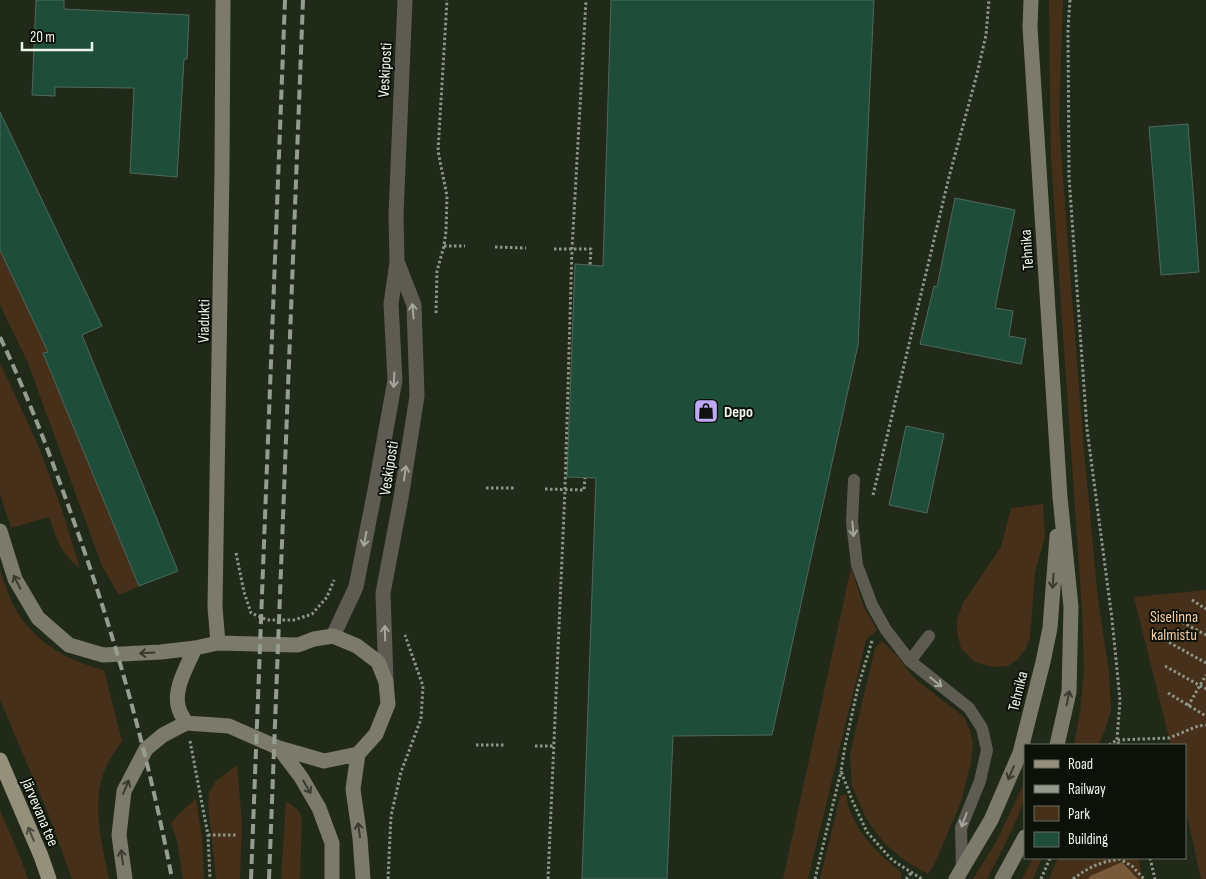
<svg xmlns="http://www.w3.org/2000/svg" width="1206" height="879" viewBox="0 0 1206 879" font-family="'Sofia Sans Condensed',sans-serif">
<rect width="100%" height="100%" fill="#212a18"/>
<!-- green -->
<path fill="#463019" d="M 1049,0 L 1063,0 L 1059,120 L 1068,247 L 1084,451 L 1093,546 L 1098,600 L 1109,672 L 1111,710 L 1105,730 L 1098,745 L 1074,745 L 1080,712 L 1084,671 L 1082,611 L 1051,158 L 1050,95 Z
M 0,250 L 48,351 L 43,353 L 139,586 L 119,595 L 102,566 L 28,363 L 0,305 Z
M 0,363 L 39,447 L 61,507 L 80,568 C 60,552 57,540 49,517 L 11,528 L 0,494 Z
M 1043,504 L 1045,536 L 1042,548 L 1035,572 L 1030,638 L 1025,650 L 1017,660 L 1008,666 L 992,667 L 975,662 L 961,648 L 957,632 L 957,620 L 963,603 L 1001,547 L 1011,508 Z
M 851,568 L 864,607 L 877,630 L 866,640 L 808,879 L 783,879 Z
M 0,569 C 5,586 11,603 21,618 C 24,622 28,626 31,630 C 51,651 76,663 104,670 L 122,741 C 117,749 110,758 106,767 C 90,803 102,843 109,879 L 72,879 L 48,813 L 0,700 Z
M 1206,590 L 1206,879 L 1201,879 L 1185,807 L 1185,745 L 1171,745 L 1134,597 Z
M 882,641 L 900,659 L 914,678 L 964,717 L 970,730 L 973,744 L 971,763 L 961,802 L 935,863 L 928,874 L 907,862 L 885,844 L 874,830 L 865,816 L 852,786 L 850,754 L 875,648 Z
M 237,765 L 242,822 L 240,879 L 216,879 L 208,804 L 209,792 L 216,781 Z
M 1025,781 L 1025,799 L 1018,816 L 1004,846 L 987,879 L 973,879 L 996,842 Z
M 846,794 C 850,827 876,852 901,872 L 901,879 L 820,879 L 840,796 Z
M 196,799 L 202,837 L 204,879 L 183,879 L 177,841 L 171,823 L 183,810 Z
M 286,801 L 299,811 L 302,820 L 300,879 L 281,879 Z
M 0,810 L 21,859 L 28,879 L 0,879 Z
M 1033,858 L 1042,858 L 1033,879 L 1022,879 Z
M 1058,858 L 1139,858 L 1142,879 L 1138,879 L 1122,862 L 1090,876 L 1088,879 L 1049,879 Z"/>
<!-- forest -->
<path fill="#78593a" d="M 1122,862 L 1138,879 L 1088,879 L 1090,876 Z"/>
<!-- building -->
<path fill="#1e4d3a" stroke="#4f685c" d="M 36,0 L 64,0 L 64,9 L 189,15 L 187,59 L 184,59 L 177,177 L 130,173 L 134,88 L 55,87 L 55,96 L 32,95 Z
M 611,0 L 874,0 L 858,345 L 772,735 L 673,736 L 667,879 L 582,879 L 596,478 L 567,477 L 575,264 L 603,266 Z
M 0,112 L 102,326 L 82,335 L 178,571 L 139,586 L 43,353 L 48,352 L 0,250 Z
M 1188,124 L 1199,272 L 1161,275 L 1149,127 Z
M 955,198 L 1015,210 L 995,308 L 1013,311 L 1009,336 L 1026,339 L 1021,364 L 920,344 L 934,286 L 937,287 Z
M 906,426 L 944,434 L 927,513 L 889,505 Z"/>
<g fill="none" stroke-linecap="round" stroke-linejoin="round">
<!-- path -->
<path stroke="#8e9687" stroke-width="3" stroke-dasharray="2.5 2.5" stroke-linecap="butt" d="M 1070,0 L 1068,29 L 1069,177 L 1087,429 L 1112,619 L 1120,700 L 1117,740 L 1119,745
M 444,246 L 465,246
M 495,247 L 526,248
M 554,249 L 591,249 L 590,265
M 436,313 L 437,271 L 444,246 L 446,231 L 447,196 L 438,151 L 447,0
M 486,488 L 516,488
M 545,489 L 584,490 L 585,478
M 873,495 L 949,177 L 977,74 L 986,35 L 989,0
M 236,553 L 244,592 L 251,613 L 267,620 L 294,620 L 312,614 L 327,597 L 334,580
M 1192,600 L 1206,609
M 1169,615 L 1206,635
M 1156,635 L 1206,663
M 872,641 L 858,687 L 845,746 L 841,771 L 852,800 L 867,832 L 892,860 L 922,879
M 1165,666 L 1206,689
M 1168,693 L 1206,716
M 1188,706 L 1206,675
M 190,741 L 208,835 L 210,879
M 476,745 L 506,745
M 1109,745 L 1117,740 L 1169,738 L 1198,726 L 1206,725
M 535,746 L 554,746
M 208,835 L 237,835
M 1150,858 L 1155,879
M 388,879 L 391,816 L 401,772 L 421,719 L 423,686 L 405,635
M 548,879 L 565,489 L 572,249 L 586,0
M 815,879 L 841,771
M 906,879 L 912,872
M 1041,879 L 1050,858
M 1073,879 C 1089,867 1100,862 1120,859 L 1132,866 L 1144,879"/>
<!-- lane -->
<path stroke="#5e5c52" stroke-width="12" d="M 854,480 L 852,522 L 857,565 L 872,605 L 886,630 L 910,661 L 969,708 L 982,728 L 987,750 L 980,781 L 961,828 L 962,869
M 910,661 L 929,636"/>
<!-- street -->
<path stroke="#5e5c52" stroke-width="15" d="M 333,636 L 356,587 L 376,485 L 395,380 L 391,304 L 397,262 L 396,215 L 405,0
M 386,681 L 383,593 L 401,498 L 417,396 L 414,305 L 398,264"/>
<!-- secondary -->
<path stroke="#7c7a6a" stroke-width="15" d="M 1031,0 L 1030,27 L 1060,497 L 1071,607 L 1069,692 L 1057,745
M 0,531 L 15,579 L 38,618 L 69,645 L 103,655 L 161,652 L 195,648 L 218,643 L 298,645 L 314,639 L 333,636 L 357,646 L 378,662 L 386,682 L 388,704 L 376,734 L 358,754 L 324,761 L 279,748 L 229,726 L 186,723 L 163,735 L 146,749 L 124,791 L 119,835 L 125,879
M 218,643 L 215,607 L 222,170 L 223,0
M 186,723 C 184,718 180,714 179,709 C 172,690 188,665 195,648
M 279,748 L 301,777 L 319,808 L 332,843 L 332,879
M 358,754 L 353,789 L 360,838 L 363,879
M 956,879 L 991,820 L 1020,753 L 1043,662 L 1050,628 L 1057,536
M 1002,879 L 1025,837"/>
<!-- primary -->
<path stroke="#94907c" stroke-width="15" d="M 0,760 L 41,856 L 49,879"/>
<!-- rail -->
<path stroke="#959d8e" stroke-width="4" stroke-dasharray="10 5" stroke-linecap="butt" d="M 0,337 C 28,396 51,457 73,519 C 115,636 149,757 172,879
M 251,879 L 285,0
M 269,879 L 303,0"/>
</g>
<!-- one-way arrows -->
<defs><path id="oneway-shaft" d="M-6 0H5M1.5-3L5.5 0L1.5 3" fill="none" stroke-width="1.6" stroke-linecap="round" stroke-linejoin="round" transform="scale(1.25)"/></defs>
<g stroke="#a6a89e">
<use href="#oneway-shaft" transform="translate(413 311) rotate(-95)"/>
<use href="#oneway-shaft" transform="translate(394 380) rotate(93)"/>
<use href="#oneway-shaft" transform="translate(405 473) rotate(-82)"/>
<use href="#oneway-shaft" transform="translate(853 529) rotate(85)"/>
<use href="#oneway-shaft" transform="translate(365 539) rotate(101)"/>
<use href="#oneway-shaft" transform="translate(385 633) rotate(-91)"/>
<use href="#oneway-shaft" transform="translate(936 682) rotate(39)"/>
<use href="#oneway-shaft" transform="translate(964 820) rotate(111)"/>
</g>
<g stroke="#393b30">
<use href="#oneway-shaft" transform="translate(1053 581) rotate(94)"/>
<use href="#oneway-shaft" transform="translate(17 582) rotate(-117)"/>
<use href="#oneway-shaft" transform="translate(147 653) rotate(177)"/>
<use href="#oneway-shaft" transform="translate(1068 698) rotate(-79)"/>
<use href="#oneway-shaft" transform="translate(1011 773) rotate(113)"/>
<use href="#oneway-shaft" transform="translate(126 787) rotate(-67)"/>
<use href="#oneway-shaft" transform="translate(307 787) rotate(60)"/>
<use href="#oneway-shaft" transform="translate(359 830) rotate(-98)"/>
<use href="#oneway-shaft" transform="translate(122 857) rotate(-98)"/>
</g>
<use stroke="#4a4a3d" href="#oneway-shaft" transform="translate(31 834) rotate(-113)"/>
<!-- icons -->
<defs>
<symbol id="shop-square" viewBox="-11 -11 22 22"><rect x="-9" y="-9" width="18" height="18" rx="4" fill="#bda9f5" stroke="#0d1109"/><path d="M-5-2.5h2.3a2.7 3.5 0 0 1 5.4 0H5L5.5 6h-11ZM-1.5-2.5h3a1.5 2.3 0 0 0-3 0Z" fill="#111"/></symbol>
</defs>
<g fill-rule="evenodd">
<use href="#shop-square" x="692" y="397" width="28" height="28"/>
</g>
<g text-anchor="middle" stroke-width="4" stroke-linejoin="round" paint-order="stroke">
<!-- street labels -->
<g font-size="16" fill="#eef5e9" stroke="#0d1109">
<text transform="translate(384 70) rotate(-87)" y="6">Veskiposti</text>
<text transform="translate(1026 250) rotate(-94)" y="6">Tehnika</text>
<text transform="translate(203 321) rotate(-89)" y="6">Viadukti</text>
<text transform="translate(388 468) rotate(-81)" y="6">Veskiposti</text>
<text transform="translate(1017 691) rotate(-76)" y="6">Tehnika</text>
<text transform="translate(41 812) rotate(67)" y="6">Järvevana tee</text>
</g>
<!-- poi labels -->
<g font-size="16" font-weight="bold" fill="#eef5e9" stroke="#0d1109" text-anchor="start">
<text x="724" y="417">Depo</text>
</g>
<!-- park labels -->
<g font-size="16" fill="#f7cda3" stroke="#0d1109">
<text x="1174" y="622">Siselinna<tspan x="1174" dy="18">kalmistu</tspan></text>
</g>
</g>
<!-- legend -->
<rect x="1024" y="744" width="162" height="115" fill="#0d1109" stroke="#676c63"/>
<rect x="1034" y="760" width="25" height="8" fill="#94907c" stroke="#676c63"/>
<text x="1068" y="769" font-size="15" fill="#eef5e9">Road</text>
<rect x="1034" y="785" width="25" height="8" fill="#959d8e" stroke="#676c63"/>
<text x="1068" y="794" font-size="15" fill="#eef5e9">Railway</text>
<rect x="1034" y="806" width="25" height="15" fill="#463019" stroke="#676c63"/>
<text x="1068" y="819" font-size="15" fill="#eef5e9">Park</text>
<rect x="1034" y="832" width="25" height="15" fill="#1e4d3a" stroke="#676c63"/>
<text x="1068" y="844" font-size="15" fill="#eef5e9">Building</text>
<!-- scale -->
<path d="M22 42v8h70v-8" fill="none" stroke="#eef5e9" stroke-width="2.5"/>
<text x="30" y="42" font-size="15" fill="#eef5e9" stroke="#0d1109" stroke-width="4" paint-order="stroke">20 m</text>
</svg>
